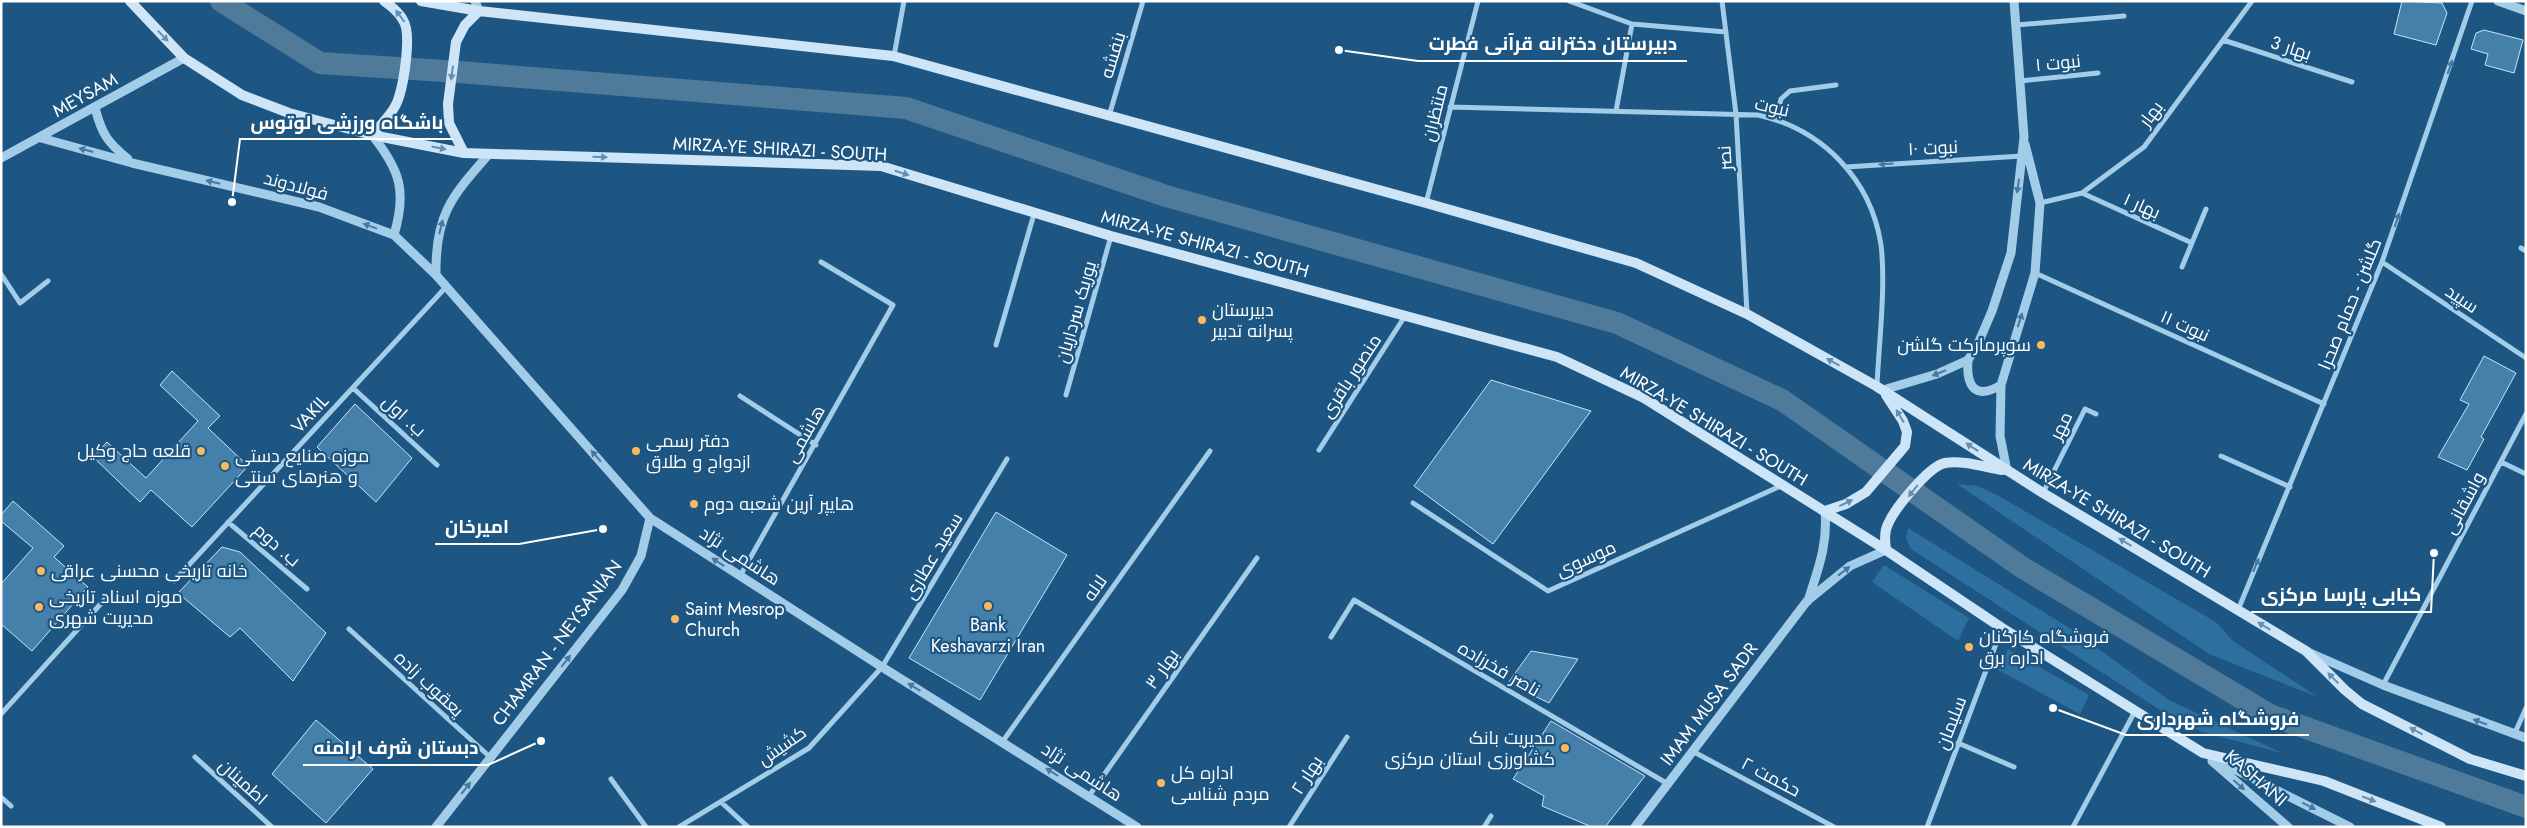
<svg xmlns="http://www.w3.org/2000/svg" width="2527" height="828" viewBox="0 0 2527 828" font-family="Jost,Cairo,sans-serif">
<rect width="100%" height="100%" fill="#1d5682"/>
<!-- green -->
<path fill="#2d6f9e" d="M 1957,484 L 1978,486 L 1997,495 L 2216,622 L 2233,641 L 2318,697 L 2209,654 Z
M 1908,528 L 2071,629 L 2169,700 L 2282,753 L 2202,732 L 2160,710 L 1911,549 L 1906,538 Z
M 1884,565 L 1969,618 L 1958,641 L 1872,582 Z
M 2008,649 L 2089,695 L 2080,714 L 1998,670 Z"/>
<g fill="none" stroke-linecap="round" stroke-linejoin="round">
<!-- canal -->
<path stroke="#507a99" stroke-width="22" d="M 221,1 L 320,63 L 459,72 L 906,108 L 1166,196 L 1617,323 L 1782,400 L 2023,568 L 2270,715 L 2526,807"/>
</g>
<!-- building -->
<path fill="#4580ab" stroke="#c7e3f7" d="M 2402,1 L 2442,3 L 2447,13 L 2436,45 L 2394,34 Z
M 2484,30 L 2523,40 L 2514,73 L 2485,65 L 2488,54 L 2471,49 L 2476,33 Z
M 2484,356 L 2516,373 L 2481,437 L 2484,439 L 2467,470 L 2438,457 L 2469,404 L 2460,400 Z
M 172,371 L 220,416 L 208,428 L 248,466 L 192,527 L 151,490 L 140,502 L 93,457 L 107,442 L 146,478 L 198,421 L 160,385 Z
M 1491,380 L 1591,411 L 1493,544 L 1414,486 Z
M 355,404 L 412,458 L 376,502 L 317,447 Z
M 13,501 L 64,546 L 54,557 L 88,587 L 32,651 L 1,624 L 1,584 L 33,548 L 1,521 L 1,515 Z
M 996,512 L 1067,555 L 980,700 L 909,658 Z
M 222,547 L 240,552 L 326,633 L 293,681 L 240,628 L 230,637 L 178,593 Z
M 1531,651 L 1578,659 L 1549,703 L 1508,683 Z
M 316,720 L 373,769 L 326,823 L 272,774 Z
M 1551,721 L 1645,776 L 1605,827 L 1592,827 L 1542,806 L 1544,796 L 1513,779 Z"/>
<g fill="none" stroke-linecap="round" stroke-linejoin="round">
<!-- minor -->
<path stroke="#a3cce9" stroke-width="5" d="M 1569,1 L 1632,24 L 1726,32
M 1722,1 L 1736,114 L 1747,313
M 2016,25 L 2124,16
M 2223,40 L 2352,82
M 894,56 L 904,1
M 2020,81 L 2098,73
M 1450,107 L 1758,115 C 1822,129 1871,179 1881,245 C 1886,285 1879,343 1877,385
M 1616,111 L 1632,24
M 1109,116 L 1143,1
M 1776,119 L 1781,99 L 1790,91 L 1836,85
M 1846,167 L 2022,156
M 2082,193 L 2192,243
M 1426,203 L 1478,1
M 2040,203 L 2082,193 L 2144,147 L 2252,1
M 2521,248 L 2526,251
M 2382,262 L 2526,358
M 2182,267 L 2206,209
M 2035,273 L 2324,404
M 1,274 L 20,303 L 48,281
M 996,345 L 1034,214
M 353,388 L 437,465
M 1066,395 L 1111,236
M 740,396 L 816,445
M 1319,450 L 1405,316
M 2221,456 L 2290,487
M 2501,462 L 2526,474
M 2043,493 L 2085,409 L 2096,414
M 1413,503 L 1548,591 L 1783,485
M 228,522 L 307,589
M 740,576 L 893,305 L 821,262
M 174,581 L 446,287
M 2238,610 L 2382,262 L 2472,1
M 349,629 L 490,757
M 1331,637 L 1354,600 L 1668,784
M 2383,685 L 2526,414
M 1,714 L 106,598
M 2514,735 L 2526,708
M 1003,741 L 1210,451
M 1958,743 L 2014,767
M 1694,752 L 1834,827
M 195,757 L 272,827
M 611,779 L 646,827
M 1089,796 L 1257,558
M 1,797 L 11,806
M 721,802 L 748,827
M 679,827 L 809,748 L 882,667 L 1007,459
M 1289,827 L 1347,737
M 1484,827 L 1491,816
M 1927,827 L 2002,628
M 2073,827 L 2134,713"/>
<!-- tertiary -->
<path stroke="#a3cce9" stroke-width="9" d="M 475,1 L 479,11
M 2498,1 L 2526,11
M 95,108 C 102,134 107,142 128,159
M 372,135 C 400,170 407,191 394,235
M 41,138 L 132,163 L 319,207 L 394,235 L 436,275 L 650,518 L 882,667 L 1137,827
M 1,158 L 184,58
M 436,275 C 435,215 451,197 489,154
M 1968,360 C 1966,385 1974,401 2001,385
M 1883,390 L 1937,374 L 1968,360 L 1977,346 L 1992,311 L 2011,253 L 2024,137 L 2014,1
M 2007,471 L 2000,436 L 2001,385 L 2035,273 L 2040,203 L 2025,144
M 1808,601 C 1818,569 1828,545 1825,511
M 2308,652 L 2383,685 L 2526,738
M 2212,758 L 2350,827
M 2212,761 L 2288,827
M 436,827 L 622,590 L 641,556 L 650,518
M 1635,827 L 1807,601 L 1850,566 L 1886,550"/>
<!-- secondary -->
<path stroke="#cee5f7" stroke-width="10" d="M 130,1 L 184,58 L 242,95 L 289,113 L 372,135 L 464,153 L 881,166 L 1111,236 L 1557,357 L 1644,398 L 1886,550 L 2002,628 L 2203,753 L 2324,781 L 2441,827
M 421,1 L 479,11 L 893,56 L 1426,203 L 1636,263 L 1747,314 L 1876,386 L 2043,493 L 2306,651 L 2345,690 L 2362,704 L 2470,759 L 2526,776
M 372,135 C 382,124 395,111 399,97 C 404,81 412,33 403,20 C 399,12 391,6 384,1
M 464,153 L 449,123 L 448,104 L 456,42 L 465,25 L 479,11
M 1825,511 L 1846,504 L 1866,492 L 1905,446 L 1907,432 L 1903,421 L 1886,395
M 1886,550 C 1885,541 1884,532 1888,524 C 1895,508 1929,466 1945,463 C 1963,460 1984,467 2002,470"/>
</g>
<!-- one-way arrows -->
<defs><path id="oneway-solid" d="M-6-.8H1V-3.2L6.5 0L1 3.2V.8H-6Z" transform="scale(1.25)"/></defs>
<g fill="#648fb1">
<use href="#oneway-solid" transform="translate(400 16) rotate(-127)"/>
<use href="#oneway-solid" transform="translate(163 36) rotate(46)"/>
<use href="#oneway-solid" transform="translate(452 73) rotate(98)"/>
<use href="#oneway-solid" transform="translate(439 148) rotate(11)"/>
<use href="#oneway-solid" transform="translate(600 157) rotate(2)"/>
<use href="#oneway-solid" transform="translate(902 173) rotate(17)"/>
<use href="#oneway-solid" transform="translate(1833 362) rotate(-151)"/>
<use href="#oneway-solid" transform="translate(1900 416) rotate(-121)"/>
<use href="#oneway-solid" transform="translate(1972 447) rotate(-147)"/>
<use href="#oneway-solid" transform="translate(1913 491) rotate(129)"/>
<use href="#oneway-solid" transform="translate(1846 503) rotate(-25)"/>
<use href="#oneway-solid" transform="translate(2125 542) rotate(-149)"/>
<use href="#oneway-solid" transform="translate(2264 626) rotate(-149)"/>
<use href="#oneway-solid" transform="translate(2333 678) rotate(-135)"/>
<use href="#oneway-solid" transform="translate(2416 731) rotate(-153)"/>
<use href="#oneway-solid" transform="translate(2369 799) rotate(21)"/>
</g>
<g fill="#4579a1">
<use href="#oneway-solid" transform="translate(2450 67) rotate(-71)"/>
<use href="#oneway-solid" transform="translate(86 150) rotate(-165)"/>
<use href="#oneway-solid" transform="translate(1886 164) rotate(177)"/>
<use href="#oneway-solid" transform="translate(213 182) rotate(-167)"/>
<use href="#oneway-solid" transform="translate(2018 186) rotate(98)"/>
<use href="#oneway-solid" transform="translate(2397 220) rotate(-71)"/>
<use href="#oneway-solid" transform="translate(370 226) rotate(-160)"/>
<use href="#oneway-solid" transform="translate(441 227) rotate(-76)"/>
<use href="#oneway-solid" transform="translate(2020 320) rotate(-72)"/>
<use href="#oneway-solid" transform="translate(1939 373) rotate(158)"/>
<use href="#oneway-solid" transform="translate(596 456) rotate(-131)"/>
<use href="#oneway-solid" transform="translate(718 562) rotate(-147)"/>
<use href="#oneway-solid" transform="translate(2256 565) rotate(-67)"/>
<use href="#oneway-solid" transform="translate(1844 571) rotate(-38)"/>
<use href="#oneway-solid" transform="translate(566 661) rotate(-52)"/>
<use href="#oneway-solid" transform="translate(914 687) rotate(-149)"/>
<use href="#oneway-solid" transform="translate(2480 722) rotate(-159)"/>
<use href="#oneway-solid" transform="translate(1052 772) rotate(-148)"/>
<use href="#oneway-solid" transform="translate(2239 785) rotate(41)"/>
<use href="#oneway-solid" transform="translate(466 788) rotate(-52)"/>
<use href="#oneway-solid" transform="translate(2309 806) rotate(27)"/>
</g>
<!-- markers -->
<g fill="#f9b961" stroke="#1d5682" stroke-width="2">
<circle cx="1202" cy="320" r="5"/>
<circle cx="2041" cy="345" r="5"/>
<circle cx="201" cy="451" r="5"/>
<circle cx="636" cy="451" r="5"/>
<circle cx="225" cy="466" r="5"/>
<circle cx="694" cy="504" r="5"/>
<circle cx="41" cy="571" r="5"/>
<circle cx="988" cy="606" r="5"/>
<circle cx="39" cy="607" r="5"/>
<circle cx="675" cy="619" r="5"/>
<circle cx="1969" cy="647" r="5"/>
<circle cx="1565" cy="748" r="5"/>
<circle cx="1161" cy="783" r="5"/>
</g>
<g text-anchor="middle" stroke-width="4.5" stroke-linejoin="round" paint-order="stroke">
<!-- street labels -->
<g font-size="18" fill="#fff" stroke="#1d5682">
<text transform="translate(2291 48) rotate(18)" y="6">بهار 3</text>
<text transform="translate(1113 55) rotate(-73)" y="6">بنفشه</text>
<text transform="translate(2058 63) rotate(-6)" y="6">نبوت ۱</text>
<text transform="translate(85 95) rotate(-29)" y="6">MEYSAM</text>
<text transform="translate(1772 107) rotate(13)" y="6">نبوت</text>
<text transform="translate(1435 113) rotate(-76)" y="6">منتظران</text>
<text transform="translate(2151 114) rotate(-53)" y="6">بهار</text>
<text transform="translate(1933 148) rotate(-3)" y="6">نبوت ۱۰</text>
<text transform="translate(780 149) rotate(3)" y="6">MIRZA-YE SHIRAZI - SOUTH</text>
<text transform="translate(1725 158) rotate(-93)" y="6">نصر</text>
<text transform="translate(296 186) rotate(15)" y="6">فولادوند</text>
<text transform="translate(2142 206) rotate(24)" y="6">بهار ۱</text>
<text transform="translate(1205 244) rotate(15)" y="6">MIRZA-YE SHIRAZI - SOUTH</text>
<text transform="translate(2462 299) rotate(34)" y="6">سپید</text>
<text transform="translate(2350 304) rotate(-68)" y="6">گلشن - حمام صحرا</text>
<text transform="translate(1076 312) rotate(-74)" y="6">یوریک سرداریان</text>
<text transform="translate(2185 326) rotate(24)" y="6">نبوت ۱۱</text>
<text transform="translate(1351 376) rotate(-57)" y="6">منصور باقری</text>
<text transform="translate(310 414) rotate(-47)" y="6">VAKIL</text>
<text transform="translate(404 416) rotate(42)" y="6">ب. اول</text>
<text transform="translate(1714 426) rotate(31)" y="6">MIRZA-YE SHIRAZI - SOUTH</text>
<text transform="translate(2061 426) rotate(-64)" y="6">مهر</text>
<text transform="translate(805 434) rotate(-61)" y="6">هاشمی</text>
<text transform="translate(2464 503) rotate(-62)" y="6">واشقانی</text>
<text transform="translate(2117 518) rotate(31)" y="6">MIRZA-YE SHIRAZI - SOUTH</text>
<text transform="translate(277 545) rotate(41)" y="6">ب. دوم</text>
<text transform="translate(740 556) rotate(33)" y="6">هاشمی نژاد</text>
<text transform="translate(933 556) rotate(-59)" y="6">سعید عطاری</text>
<text transform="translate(1586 559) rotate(-24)" y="6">موسوی</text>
<text transform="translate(1095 588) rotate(-55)" y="6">لاله</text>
<text transform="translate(557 643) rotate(-53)" y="6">CHAMRAN - NEYSANIAN</text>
<text transform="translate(1162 669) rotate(-55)" y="6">بهار ۳</text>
<text transform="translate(1499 669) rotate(30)" y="6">ناصر فخرزاده</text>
<text transform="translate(429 684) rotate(43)" y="6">یعقوب زاده</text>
<text transform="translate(1709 704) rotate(-53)" y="6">IMAM MUSA SADR</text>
<text transform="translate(1951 723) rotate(-69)" y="6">سلیمان</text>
<text transform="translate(782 746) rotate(-35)" y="6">کشیش</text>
<text transform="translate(1082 772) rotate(33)" y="6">هاشمی نژاد</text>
<text transform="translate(1307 775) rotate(-57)" y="6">بهار ۲</text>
<text transform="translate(1771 777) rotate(28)" y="6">حکمت ۲</text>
<text transform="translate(2256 778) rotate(41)" y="6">KASHANI</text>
<text transform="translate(243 782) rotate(42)" y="6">اطمینان</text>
</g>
<!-- poi labels -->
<g font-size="18" fill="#fff" stroke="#1d5682" text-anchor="start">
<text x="1212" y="316">دبیرستان<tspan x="1212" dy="21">پسرانه تدبیر</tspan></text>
<text x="2031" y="351" text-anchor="end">سوپرمارکت گلشن</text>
<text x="646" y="447">دفتر رسمی<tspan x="646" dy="21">ازدواج و طلاق</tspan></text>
<text x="191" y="457" text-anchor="end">قلعه حاج وکیل</text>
<text x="235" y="462">موزه صنایع دستی<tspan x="235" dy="21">و هنرهای سنتی</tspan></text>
<text x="704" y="510">هایپر آرین شعبه دوم</text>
<text x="51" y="577">خانه تاریخی محسنی عراقی</text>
<text x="49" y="603">موزه اسناد تاریخی<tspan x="49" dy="21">مدیریت شهری</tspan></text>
<text x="685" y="615">Saint Mesrop<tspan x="685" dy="21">Church</tspan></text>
<text x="988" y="631" text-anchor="middle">Bank<tspan x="988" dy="21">Keshavarzi Iran</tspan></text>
<text x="1979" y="643">فروشگاه کارکنان<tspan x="1979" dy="21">اداره برق</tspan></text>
<text x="1555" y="744" text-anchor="end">مدیریت بانک<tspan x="1555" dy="21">کشاورزی استان مرکزی</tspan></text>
<text x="1171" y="779">اداره کل<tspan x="1171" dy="21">مردم شناسی</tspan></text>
</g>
</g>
<!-- callouts -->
<path fill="none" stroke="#fff" stroke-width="2" d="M1339 50L1418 61H1687M232 202L240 139H453M603 529L519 544H435M2434 553L2431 612H2251M2053 708L2126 735H2309M541 741L488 765H303"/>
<g fill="#fff" stroke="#1d5682" stroke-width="2">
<circle cx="1339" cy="50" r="5"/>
<circle cx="232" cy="202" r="5"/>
<circle cx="603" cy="529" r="5"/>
<circle cx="2434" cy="553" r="5"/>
<circle cx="2053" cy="708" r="5"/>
<circle cx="541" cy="741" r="5"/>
</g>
<g font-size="19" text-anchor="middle" font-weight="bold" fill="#fff" stroke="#1d5682" stroke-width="4.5" stroke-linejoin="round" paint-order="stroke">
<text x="1553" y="50">دبیرستان دخترانه قرآنی فطرت</text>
<text x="347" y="129">باشگاه ورزشی لوتوس</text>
<text x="477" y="533">امیرخان</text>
<text x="2341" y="601">کبابی پارسا مرکزی</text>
<text x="2218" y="725">فروشگاه شهرداری</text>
<text x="396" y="754">دبستان شرف ارامنه</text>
</g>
<!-- border -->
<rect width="2527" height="828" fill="none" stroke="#ffffff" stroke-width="5"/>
</svg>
